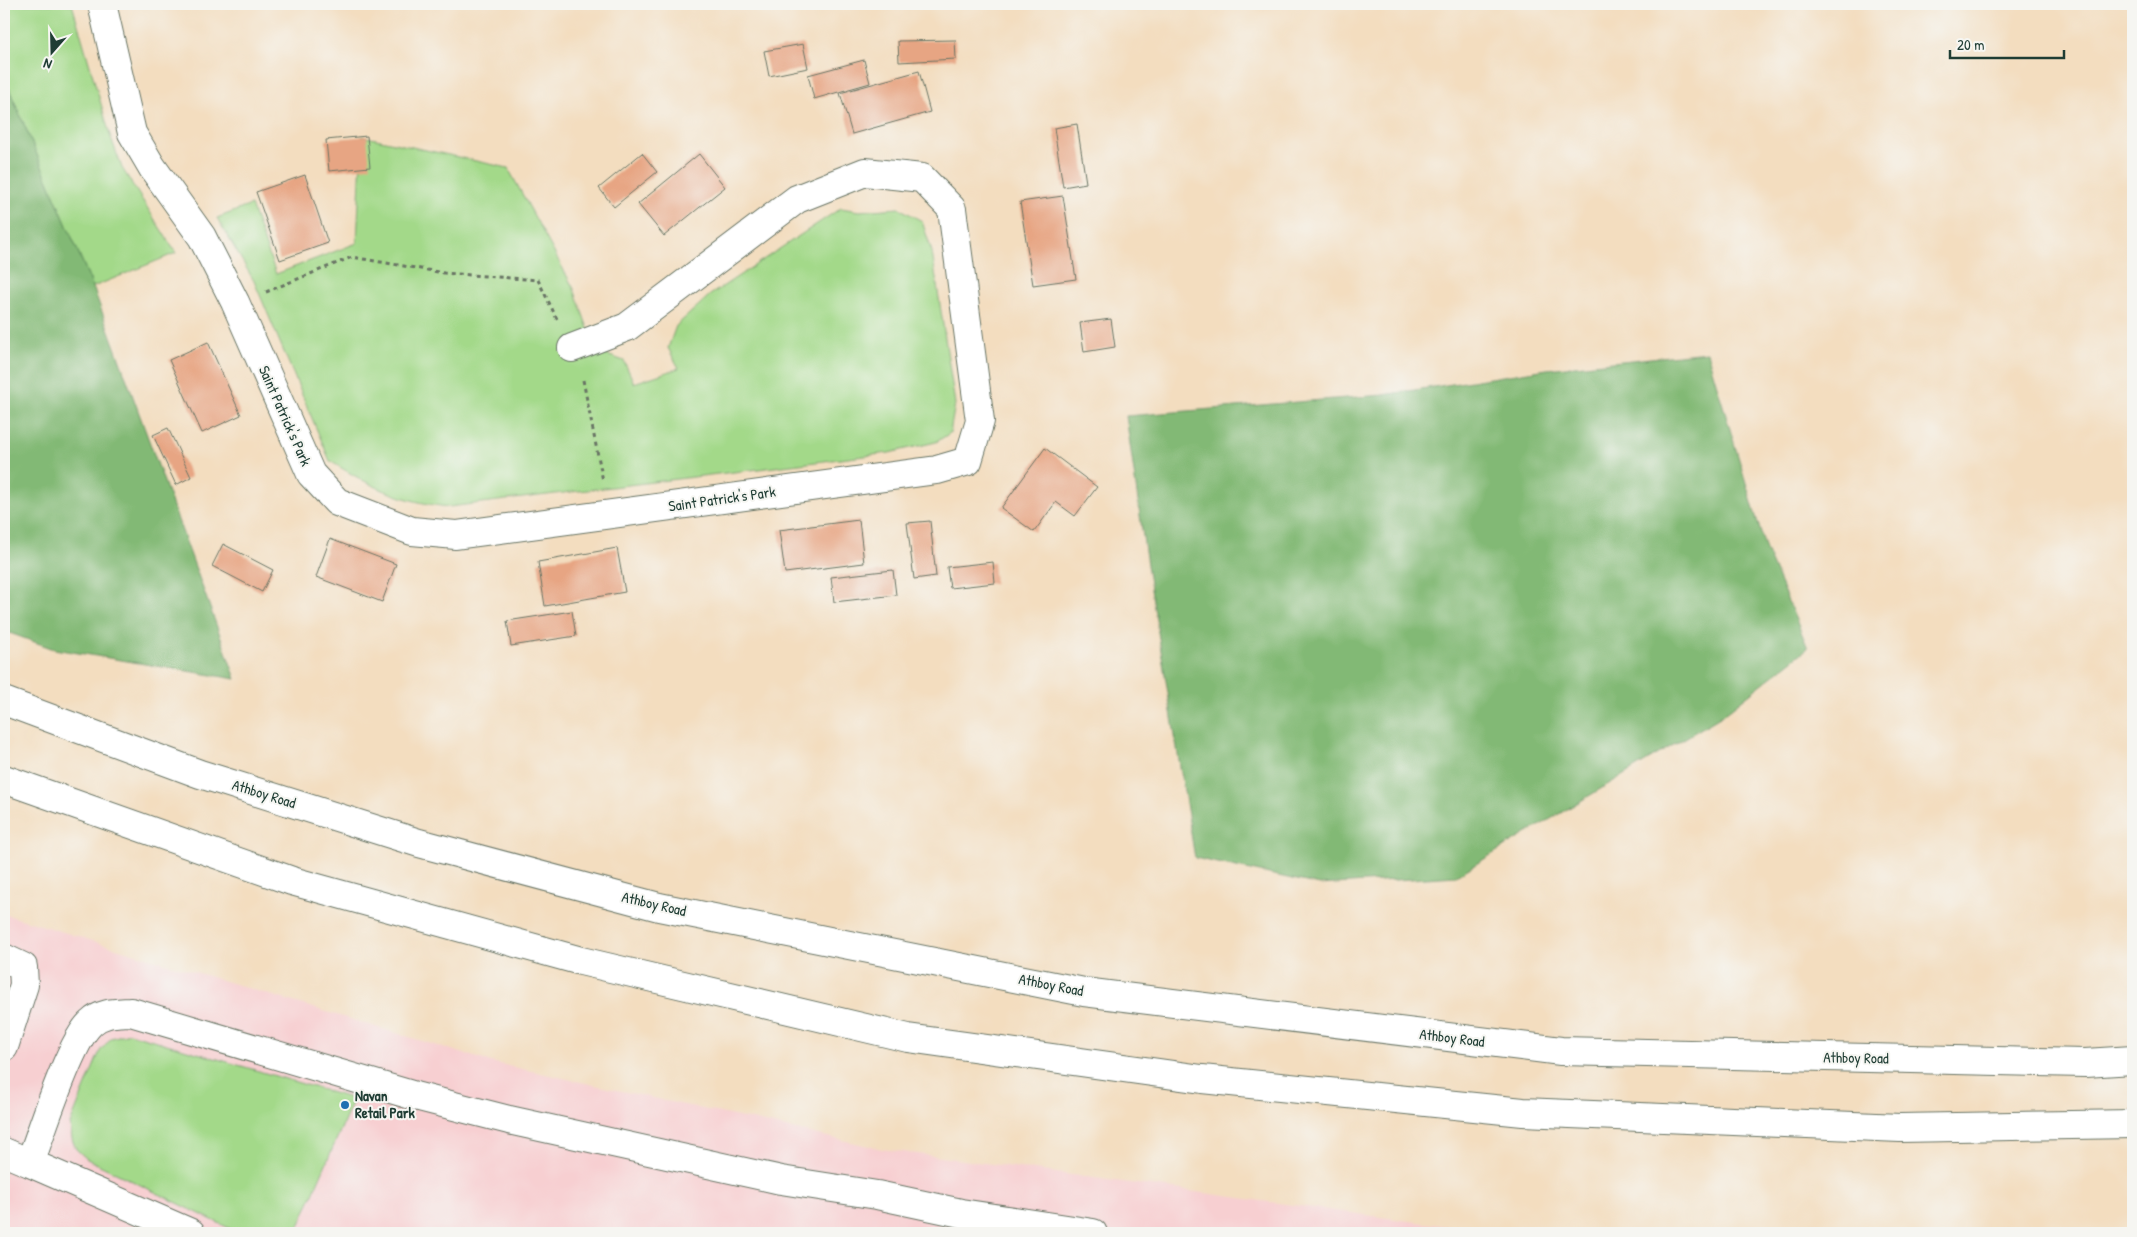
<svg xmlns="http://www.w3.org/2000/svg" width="2137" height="1237" viewBox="0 0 2137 1237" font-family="'Patrick Hand',sans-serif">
<rect width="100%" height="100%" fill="#f6f6f2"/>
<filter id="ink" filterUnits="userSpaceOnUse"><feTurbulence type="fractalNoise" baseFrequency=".02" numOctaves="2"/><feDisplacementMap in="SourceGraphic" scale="10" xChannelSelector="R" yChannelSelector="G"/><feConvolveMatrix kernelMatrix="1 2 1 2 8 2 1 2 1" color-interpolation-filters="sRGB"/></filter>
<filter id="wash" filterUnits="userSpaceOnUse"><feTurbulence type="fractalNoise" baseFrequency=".0096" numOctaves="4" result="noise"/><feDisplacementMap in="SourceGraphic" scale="20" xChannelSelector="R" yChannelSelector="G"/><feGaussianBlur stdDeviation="1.12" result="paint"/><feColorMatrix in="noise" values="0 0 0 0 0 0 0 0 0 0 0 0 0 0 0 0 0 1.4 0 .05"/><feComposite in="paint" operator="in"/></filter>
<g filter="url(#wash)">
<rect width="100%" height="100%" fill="#f3ddbf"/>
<!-- built -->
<path fill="#f7cfd1" d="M 4,914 L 491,1062 L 882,1149 L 1497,1233 L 4,1233 Z"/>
<!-- green -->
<path fill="#a3d989" stroke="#618b5e" d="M 4,4 L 72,4 L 110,135 L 122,168 L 176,253 L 93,287 L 4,77 Z
M 362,136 L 508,168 L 574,289 L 596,351 L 624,361 L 634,383 L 679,368 L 668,348 L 676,326 L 710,295 L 841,208 L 859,211 L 899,208 L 922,221 L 932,252 L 955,404 L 950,433 L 936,442 L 889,453 L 449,507 C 401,502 370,486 330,461 L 254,281 L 217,218 L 251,205 L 276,274 L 357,243 Z
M 129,1033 L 354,1099 L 296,1233 L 239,1233 L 87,1159 L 76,1149 L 72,1139 L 70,1124 L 100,1051 L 111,1038 Z"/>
<!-- forest -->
<path fill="#82b975" stroke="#507b54" d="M 4,77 L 93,287 L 236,679 L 54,649 L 4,631 Z
M 1707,352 L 1766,550 L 1808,648 L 1720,717 L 1456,876 L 1320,885 L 1195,858 L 1147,565 L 1126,416 L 1383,395 L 1547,369 Z"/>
<g id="blocks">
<!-- building -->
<path fill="#e7a583" d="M 955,40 L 956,59 L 899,62 L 898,41 Z
M 803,44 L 808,68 L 769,76 L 764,51 Z
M 864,60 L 870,83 L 814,99 L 808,75 Z
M 919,71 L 930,112 L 852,134 L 840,93 Z
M 1077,124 L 1086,183 L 1063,187 L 1054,128 Z
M 367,136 L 370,167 L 329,171 L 326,140 Z
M 642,153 L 657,172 L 614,207 L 599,188 Z
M 699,154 L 725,187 L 664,236 L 638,204 Z
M 305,175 L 328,243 L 280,260 L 256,192 Z
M 1063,196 L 1076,279 L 1033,285 L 1020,202 Z
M 1111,319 L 1115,347 L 1084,352 L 1080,323 Z
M 208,342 L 241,415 L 202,433 L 169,360 Z
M 168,428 L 191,477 L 176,485 L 153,435 Z
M 1045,448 L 1097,487 L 1075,516 L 1056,502 L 1034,532 L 1001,508 Z
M 859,520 L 864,563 L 785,573 L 779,530 Z
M 930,521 L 936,576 L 914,579 L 907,523 Z
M 330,539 L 396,564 L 382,602 L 316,577 Z
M 223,544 L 273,570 L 262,592 L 212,566 Z
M 617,548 L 625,592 L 545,606 L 538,562 Z
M 993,562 L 995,583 L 950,588 L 947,567 Z
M 893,570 L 896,595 L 834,602 L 831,577 Z
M 572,611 L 576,636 L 511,646 L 507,621 Z"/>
</g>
</g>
<g filter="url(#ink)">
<use href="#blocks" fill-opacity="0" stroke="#697565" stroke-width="1"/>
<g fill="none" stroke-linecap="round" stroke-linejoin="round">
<defs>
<path id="minor" d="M 102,4 L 132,133 L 152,167 L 202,237 L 235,302 L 311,474 L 337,502 L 412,531 L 456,535 L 937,470 L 968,461 L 980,421 L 952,209 L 922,178 L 865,172 L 797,199 L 627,327 L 572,348
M 4,958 L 23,967 L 24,985 L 4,1047
M 4,1152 L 30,1163 C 41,1133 70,1041 91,1023 C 102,1012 116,1013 131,1012 L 415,1096 L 509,1120 L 781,1180 L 877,1195 L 961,1213 L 1093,1233
M 30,1163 L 191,1233"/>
<path id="major" d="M 4,701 L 200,774 L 419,843 L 659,907 L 1084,992 L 1561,1051 L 2085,1063 L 2133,1060
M 4,779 L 292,881 L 581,961 L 908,1038 L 1202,1079 L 1523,1112 L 1900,1128 L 2133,1124"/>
</defs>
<!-- minor casing -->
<use href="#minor" stroke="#697565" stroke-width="30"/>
<!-- major casing -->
<use href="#major" stroke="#697565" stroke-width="30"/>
<!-- path -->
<path stroke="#697565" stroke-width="3" stroke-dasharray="4 4" stroke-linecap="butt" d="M 266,292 L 352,257 L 444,273 L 538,280 L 557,319
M 583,380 L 603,481"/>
<!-- minor -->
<use href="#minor" stroke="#fff" stroke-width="28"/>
<!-- major -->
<use href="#major" stroke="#fff" stroke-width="28"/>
</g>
</g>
<!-- markers -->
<circle fill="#1f6fb2" stroke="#f6f6f2" stroke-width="2" cx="345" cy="1105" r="5"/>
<g text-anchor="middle" stroke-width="4" stroke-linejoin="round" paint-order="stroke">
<!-- street labels -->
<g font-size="15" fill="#1f3d34" stroke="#f6f6f2">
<text transform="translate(285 416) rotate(66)" y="5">Saint Patrick's Park</text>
<text transform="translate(722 499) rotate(-8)" y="5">Saint Patrick's Park</text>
<text transform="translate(264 794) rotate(17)" y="5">Athboy Road</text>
<text transform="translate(654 904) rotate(13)" y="5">Athboy Road</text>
<text transform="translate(1051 985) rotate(11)" y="5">Athboy Road</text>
<text transform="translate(1452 1038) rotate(7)" y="5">Athboy Road</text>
<text transform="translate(1856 1058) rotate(1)" y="5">Athboy Road</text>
</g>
<!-- poi labels -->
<g font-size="15" font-weight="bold" fill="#1f3d34" stroke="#f6f6f2" text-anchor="start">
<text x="355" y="1101">Navan<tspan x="355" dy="17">Retail Park</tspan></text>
</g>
</g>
<!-- margin -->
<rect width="2137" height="1237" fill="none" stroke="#f6f6f2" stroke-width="20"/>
<!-- north arrow -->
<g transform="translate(52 52) rotate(200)" stroke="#f6f6f2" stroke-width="4" paint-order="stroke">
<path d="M0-4L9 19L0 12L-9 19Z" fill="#1f3d34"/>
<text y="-8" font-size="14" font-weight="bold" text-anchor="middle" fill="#1f3d34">N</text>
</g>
<!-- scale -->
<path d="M1950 50v8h114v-8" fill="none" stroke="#1f3d34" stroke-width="2.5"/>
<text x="1957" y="50" font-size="15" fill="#1f3d34" stroke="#f6f6f2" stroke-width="4" paint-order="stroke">20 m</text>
</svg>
